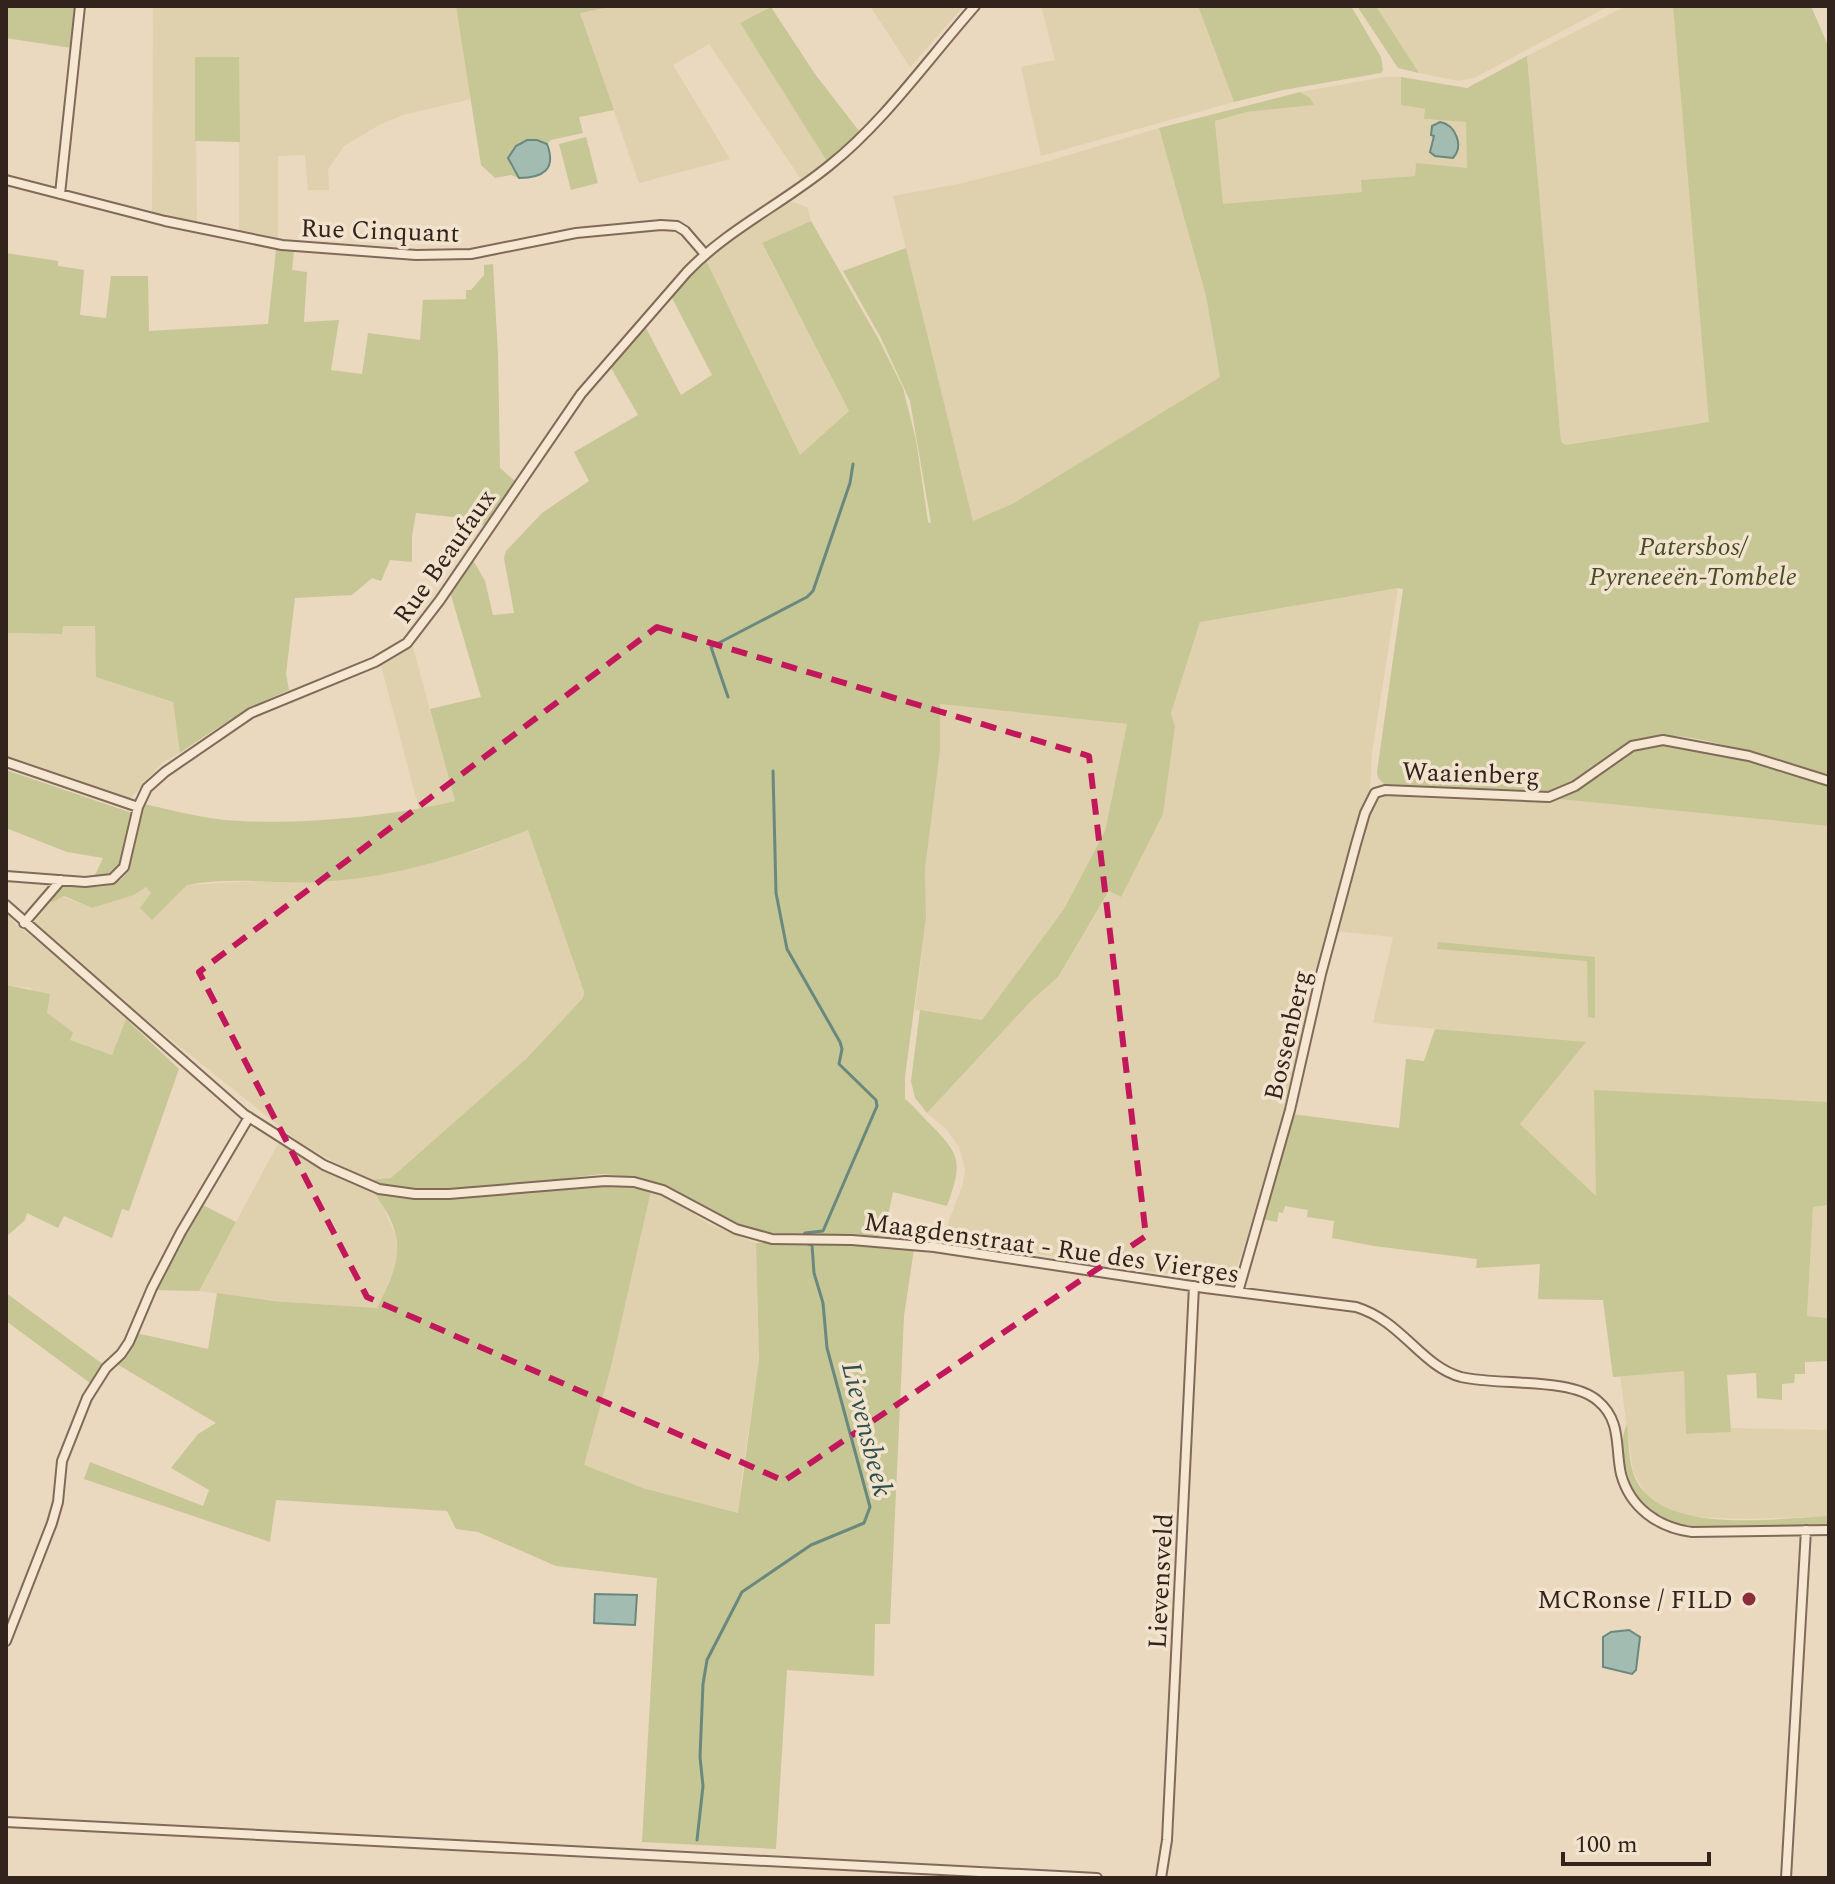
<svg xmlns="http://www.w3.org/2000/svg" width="1835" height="1884" viewBox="0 0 1835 1884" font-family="Spectral,serif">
<rect width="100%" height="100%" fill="#ead8bf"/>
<!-- farmland -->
<path fill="#dfd1ad" d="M 153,6 L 456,6 L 471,99 L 403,115 L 379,125 L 344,146 L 328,169 L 329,190 L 308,190 L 305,155 L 278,156 L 278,240 L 239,232 L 239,57 L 195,58 L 197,224 L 152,213 Z
M 615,6 L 774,6 L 740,23 L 828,163 L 803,182 L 709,44 L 673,65 L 730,159 L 639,183 L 580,13 Z
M 870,6 L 964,6 L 910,67 Z
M 1041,6 L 1198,6 L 1234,102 L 1041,156 L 1021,67 L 1055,60 Z
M 1376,6 L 1609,6 L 1474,78 L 1458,81 L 1419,73 Z
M 1626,6 L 1673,6 L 1710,422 L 1566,445 L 1561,442 L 1527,56 Z
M 1384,77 L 1401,77 L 1402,105 L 1425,109 L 1425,119 L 1467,122 L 1467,169 L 1416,164 L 1415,176 L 1362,180 L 1363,192 L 1223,205 L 1215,121 L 1246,112 L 1313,105 L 1310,98 L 1300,92 Z
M 1159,128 L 1206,296 L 1220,377 L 1014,503 L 973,521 L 893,196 L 958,184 L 1042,163 Z
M 792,202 L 807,207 L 811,221 L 762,244 L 849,411 L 800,456 L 704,256 L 784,203 Z
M 1398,588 L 1372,752 L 1370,789 L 1359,815 L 1309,993 L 1293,1081 L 1267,1172 L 1239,1262 L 1232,1276 L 1225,1280 L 1211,1281 L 942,1239 L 963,1184 L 965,1169 L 959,1147 L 947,1130 L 927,1113 L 1031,1001 L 1058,977 L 1110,891 L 1121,897 L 1175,727 L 1171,713 L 1200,622 Z
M 62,626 L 95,626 L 97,677 L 173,702 L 180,753 L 162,763 L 130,799 L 111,796 L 6,760 L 6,633 L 61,634 Z
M 412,644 L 455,801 L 419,809 L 381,665 Z
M 940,704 L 1127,724 L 1105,831 L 1064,909 L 982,1020 L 915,1010 L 926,918 L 925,869 L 940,751 Z
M 1391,794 L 1433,799 L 1542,802 L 1559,799 L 1829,826 L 1829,1102 L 1595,1091 L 1596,1196 L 1520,1124 L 1585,1043 L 1373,1023 L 1393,937 L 1335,931 L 1365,819 L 1374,801 L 1381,796 Z
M 528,830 L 584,992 L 583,998 L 526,1059 L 495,1088 L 391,1178 L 381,1180 L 371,1180 L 341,1166 L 298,1141 L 100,983 L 33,924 L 49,899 L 60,896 L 92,908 L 134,895 L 145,887 L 151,892 L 152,919 L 187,885 L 258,881 L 332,882 L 478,850 Z
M 6,909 L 16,925 L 47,948 L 126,1019 L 112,1055 L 69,1040 L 72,1032 L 47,1013 L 48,1004 L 30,988 L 6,985 Z
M 279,1142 L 344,1180 L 375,1193 L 382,1205 L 396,1236 L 398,1262 L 377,1308 L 273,1301 L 199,1291 Z
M 651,1191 L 667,1197 L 709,1224 L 756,1243 L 759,1359 L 741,1483 L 739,1513 L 643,1488 L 583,1466 L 611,1367 Z
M 1829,1205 L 1829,1318 L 1807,1316 L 1813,1207 Z
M 1684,1371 L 1687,1434 L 1731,1432 L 1730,1428 L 1829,1430 L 1829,1516 L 1748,1519 L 1697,1517 L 1684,1515 L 1658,1504 L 1646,1495 L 1633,1471 L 1620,1376 Z"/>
<!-- green -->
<path fill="#c7c695" d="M 6,6 L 77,6 L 71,48 L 6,38 Z
M 456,6 L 615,6 L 580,13 L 614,110 L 579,117 L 583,133 L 551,140 L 547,144 L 537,140 L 511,166 L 519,178 L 511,175 L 495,178 L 481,165 Z
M 1198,6 L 1351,6 L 1381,57 L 1383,70 L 1381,73 L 1283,90 L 1234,102 Z
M 1357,6 L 1376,6 L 1419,73 L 1398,68 Z
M 1673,6 L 1811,6 L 1829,48 L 1829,776 C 1777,768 1687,721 1638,740 C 1605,752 1582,781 1549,794 L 1386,786 L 1378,778 L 1377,772 L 1403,589 L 1398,588 L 1200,622 L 1171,713 L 1175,726 L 1163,814 L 1121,897 L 1109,891 L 1058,977 L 1031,1001 L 927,1113 L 915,1098 L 911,1081 L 920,1010 L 982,1020 L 1064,909 L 1105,831 L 1127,724 L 940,704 L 940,751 L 925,869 L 926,918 L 905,1077 L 905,1099 C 914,1106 920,1114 928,1122 C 961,1155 963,1161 947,1206 L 893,1192 L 887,1221 L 894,1223 L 892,1236 L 794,1238 L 767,1234 L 726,1221 L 666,1187 L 641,1178 L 603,1174 C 546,1180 420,1204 371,1180 L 391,1178 L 526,1059 L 583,998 L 584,992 L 528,830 C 465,855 402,875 334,881 C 286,886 235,875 187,885 L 152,920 L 140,908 L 151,893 L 146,887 L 134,895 L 92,908 L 64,896 L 53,902 L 49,899 L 62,886 C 86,884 113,895 128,871 L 143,804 C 165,808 188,815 210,818 C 276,828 390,817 455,801 L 430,709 L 481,697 L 450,592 L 473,560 L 485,581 L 493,615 L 514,613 L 504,558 L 506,551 L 542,513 L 589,481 L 574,452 L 638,415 L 610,366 L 645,326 L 681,395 L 712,375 L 670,294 L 704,256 L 800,455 L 849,411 L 762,243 L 811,221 L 878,338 L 903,388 L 916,440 L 928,522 L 931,523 L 910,401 L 881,338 L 843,271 L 906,248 L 973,521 L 1014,503 L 1220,377 L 1206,296 L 1159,128 L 1300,92 L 1310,98 L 1314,105 L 1246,112 L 1215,121 L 1223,204 L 1362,192 L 1361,180 L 1415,176 L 1416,163 L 1467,168 L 1466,122 L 1424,119 L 1425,109 L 1401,105 L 1401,77 L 1467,88 L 1527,56 L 1561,442 L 1566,445 L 1709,422 Z
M 771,7 L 815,74 L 859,131 L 828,163 L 740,23 Z
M 195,57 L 239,57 L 240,142 L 195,141 Z
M 586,137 L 598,183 L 571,190 L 559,144 Z
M 276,250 L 294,251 L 292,270 L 307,272 L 304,322 L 339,320 L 331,370 L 362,374 L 368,333 L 420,340 L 423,300 L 466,299 L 466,290 L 471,290 L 484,275 L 484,265 L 493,264 L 498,354 L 500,468 L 516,482 L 486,527 L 471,519 L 416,513 L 412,536 L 412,562 L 390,560 L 381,581 L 372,578 L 352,595 L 295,598 L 286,674 L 289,690 C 249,706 215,729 180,753 L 173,702 L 96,677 L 95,626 L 63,626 L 62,634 L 6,633 L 6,253 L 58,261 L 58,266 L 84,270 L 80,315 L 106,318 L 111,276 L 148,276 L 149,331 L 268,324 Z
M 1643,746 C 1704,744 1769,763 1826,784 L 1829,788 L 1829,826 L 1559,799 Z
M 6,770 L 132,813 C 127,836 127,871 100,877 L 95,875 L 103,858 L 67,852 L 6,828 Z
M 1438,942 L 1595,957 L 1595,1018 L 1588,1017 L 1587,961 L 1437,949 Z
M 6,985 L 50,994 L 47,1013 L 73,1032 L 70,1040 L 112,1055 L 126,1019 L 179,1069 L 129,1211 L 122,1209 L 112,1238 L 64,1216 L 58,1228 L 27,1213 L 25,1220 L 6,1237 Z
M 1435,1029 L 1586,1042 L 1520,1124 L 1596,1196 L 1594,1090 L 1829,1102 L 1829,1205 L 1813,1207 L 1807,1316 L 1829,1318 L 1829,1361 L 1805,1362 L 1805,1374 L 1795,1374 L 1794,1383 L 1782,1384 L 1782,1400 L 1757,1398 L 1756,1373 L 1727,1375 L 1731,1432 L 1686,1434 L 1684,1371 L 1613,1377 L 1603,1300 L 1538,1299 L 1540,1264 L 1476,1268 L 1477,1259 L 1374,1246 L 1332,1238 L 1334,1221 L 1307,1217 L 1308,1210 L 1285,1206 L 1283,1213 L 1279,1212 L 1277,1222 L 1262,1219 L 1292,1114 L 1399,1128 L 1406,1059 L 1424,1061 Z
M 597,1186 L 619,1186 L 651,1191 L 611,1367 L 584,1465 L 643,1488 L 738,1513 L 759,1359 L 756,1243 L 820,1240 L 914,1249 L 904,1316 L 890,1624 L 875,1624 L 874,1676 L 787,1670 L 776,1849 L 642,1842 L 657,1578 L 556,1566 L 478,1532 L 456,1529 L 447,1511 L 276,1500 L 270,1542 L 84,1479 L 90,1462 L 203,1506 L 209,1490 L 171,1468 L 198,1434 L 216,1423 L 115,1363 L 136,1333 L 208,1349 L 217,1293 L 273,1301 L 377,1308 C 391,1279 406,1254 391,1221 C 387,1211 380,1203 375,1193 L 434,1200 Z
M 201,1204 L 236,1222 L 199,1291 L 154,1290 Z
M 6,1293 L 104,1365 L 90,1383 L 6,1321 Z
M 1627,1424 C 1629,1442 1628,1464 1636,1480 C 1664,1536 1777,1518 1829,1516 L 1829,1524 C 1795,1525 1688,1532 1663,1520 C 1642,1509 1633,1494 1627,1472 C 1622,1457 1620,1439 1627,1424 Z"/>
<!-- water -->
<path fill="#a2bcb1" stroke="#6a897e" stroke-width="2" d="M 1440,122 C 1456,125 1464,146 1453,158 L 1435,156 L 1430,152 L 1434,136 L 1431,135 L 1432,126 Z
M 527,140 L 537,140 L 547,144 C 557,170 542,178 519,178 L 508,158 L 516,146 Z
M 595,1594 L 637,1595 L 635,1625 L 594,1623 Z
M 1629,1630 L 1640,1637 L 1636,1670 L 1632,1674 L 1603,1667 L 1603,1637 L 1611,1632 Z"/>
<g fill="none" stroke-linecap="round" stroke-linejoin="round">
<!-- stream -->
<path stroke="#6a897e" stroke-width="3" d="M 728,697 L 711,647 L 807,597 L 813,591 L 850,483 L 853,464
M 773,771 L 776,893 L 787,949 L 840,1042 L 842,1049 L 839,1064 L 876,1100 L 877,1106 L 823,1231 L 805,1233 L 803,1237
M 697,1840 L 703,1786 L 700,1757 L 703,1684 L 707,1660 L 742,1592 L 811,1545 L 864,1523 L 870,1507 L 827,1348 L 823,1303 L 814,1273 L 812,1245 L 802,1242"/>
<defs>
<path id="minor" d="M 6,180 L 165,221 L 282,245 L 416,255 L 471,254 L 576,233 L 661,225 L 677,226 L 685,231 L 704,253
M 60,194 L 80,6
M 6,762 L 138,807
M 6,876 L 85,882 L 112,879 L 124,867 L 138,807 L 147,788 L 165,772 L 251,713 L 375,662 L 407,643 L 440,600 L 581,394 L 687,272 C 728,229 784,203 830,165 C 884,122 929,58 975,6
M 6,905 L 244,1114 L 324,1165 L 379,1189 L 415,1194 L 449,1194 L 605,1181 L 634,1182 L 663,1190 L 736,1229 L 772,1239 L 852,1240 L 934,1247 L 1205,1288 L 1356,1307 C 1402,1321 1421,1366 1461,1377 C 1499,1386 1571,1377 1598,1401 C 1622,1421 1615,1448 1621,1474 C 1630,1508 1659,1528 1692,1532 L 1829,1530
M 24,923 L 61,880
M 1238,1292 L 1290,1110 L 1321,974 L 1356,844 L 1365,813 L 1375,793 L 1385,790 L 1549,797 L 1575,786 L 1632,746 L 1663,740 L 1749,756 L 1829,781
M 6,1641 L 52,1523 L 58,1502 L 62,1461 L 87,1398 L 106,1368 L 121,1354 L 129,1342 L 152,1288 L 181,1232 L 249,1117
M 6,1822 L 1097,1878
M 1161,1878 L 1167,1840 L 1194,1286
M 1786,1878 L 1806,1530"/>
</defs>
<!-- minor casing -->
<use href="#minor" stroke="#816a59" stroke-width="12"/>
<!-- minor -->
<use href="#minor" stroke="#f6e7d2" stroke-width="8"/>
</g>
<!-- marked area -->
<path fill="none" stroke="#c2185b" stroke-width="6" stroke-dasharray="16 10" stroke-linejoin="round" d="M 657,627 L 1089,756 L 1146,1236 L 784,1481 L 367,1297 L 199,972 Z"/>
<!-- markers -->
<circle fill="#8c2e3a" stroke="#f2e3ce" stroke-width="3" cx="1749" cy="1599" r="8"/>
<g text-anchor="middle" stroke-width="7" stroke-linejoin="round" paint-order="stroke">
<!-- street labels -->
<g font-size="26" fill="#32241c" stroke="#f2e3ce">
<text transform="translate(380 230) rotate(2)" y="9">Rue Cinquant</text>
<text transform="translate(444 556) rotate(-55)" y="9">Rue Beaufaux</text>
<text transform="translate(1471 773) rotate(2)" y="9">Waaienberg</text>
<text transform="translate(1287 1035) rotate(-77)" y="9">Bossenberg</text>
<text transform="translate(1052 1247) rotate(8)" y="9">Maagdenstraat - Rue des Vierges</text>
<text transform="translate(1160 1581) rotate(-87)" y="9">Lievensveld</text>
</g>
<!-- park labels -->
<g font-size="26" font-style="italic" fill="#474d24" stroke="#f2e3ce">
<text x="1693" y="555">Patersbos/<tspan x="1693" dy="30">Pyreneeën-Tombele</tspan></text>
</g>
<!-- poi labels -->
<g font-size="26" fill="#32241c" stroke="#f2e3ce" text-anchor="end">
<text x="1733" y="1608">MCRonse / FILD</text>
</g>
<!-- water labels -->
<g font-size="28" font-style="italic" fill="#2d514a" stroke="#f2e3ce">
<text transform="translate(868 1429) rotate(76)" y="10">Lievensbeek</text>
</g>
</g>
<!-- border -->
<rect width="1835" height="1884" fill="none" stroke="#32241c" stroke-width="16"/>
<!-- scale -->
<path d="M1563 1852v12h146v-12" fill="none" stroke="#32241c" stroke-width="4"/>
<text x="1575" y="1852" font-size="24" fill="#32241c" stroke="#f2e3ce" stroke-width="6" paint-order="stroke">100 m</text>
</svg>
